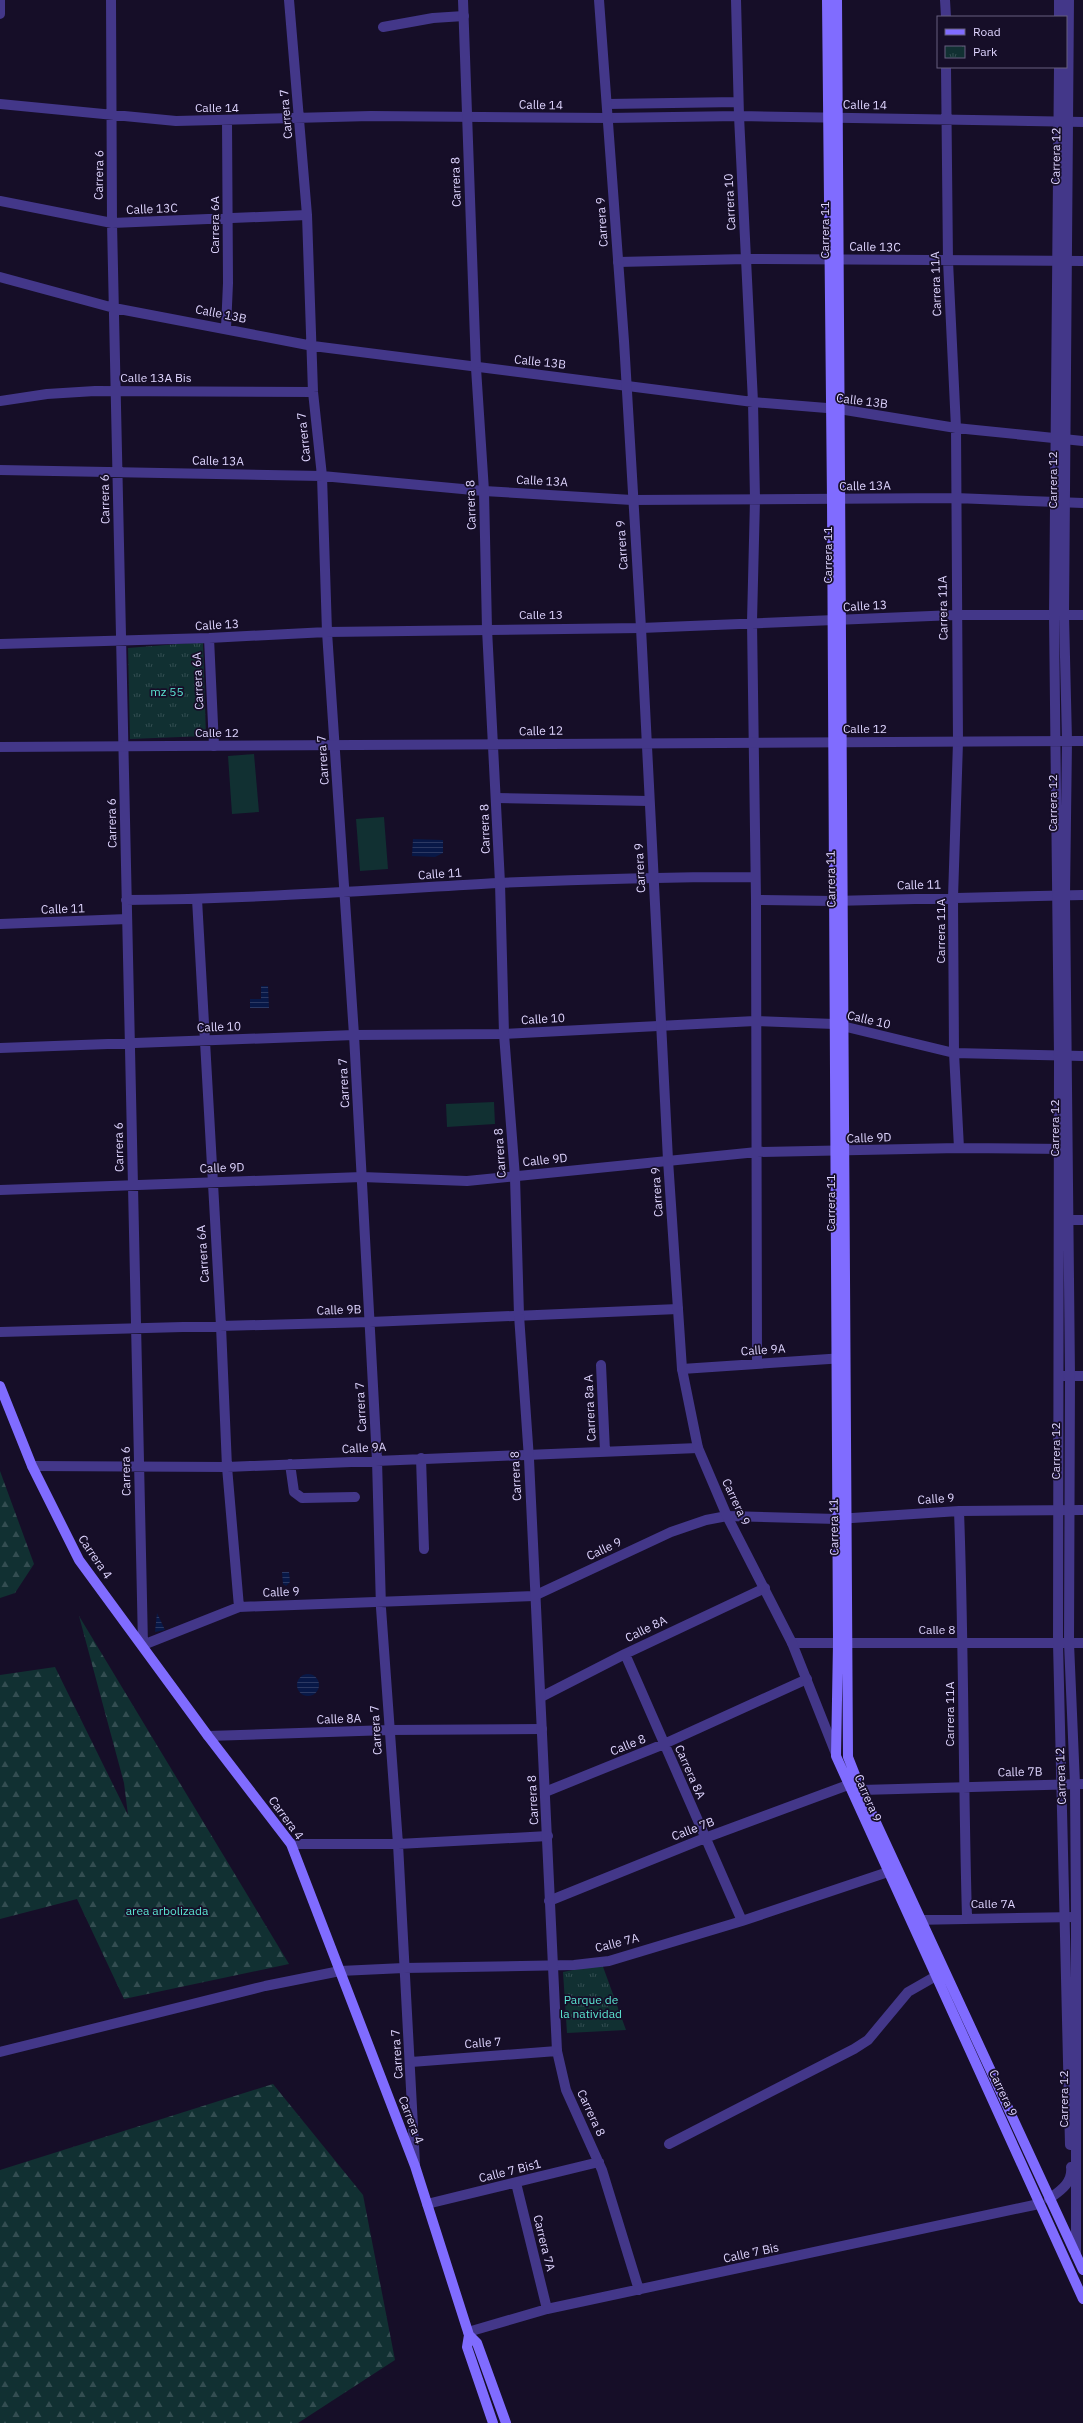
<svg xmlns="http://www.w3.org/2000/svg" width="1083" height="2423" viewBox="0 0 1083 2423" font-family="'IBM Plex Sans',sans-serif">
<defs>
<pattern id="forest-firs" width="22" height="20" patternUnits="userSpaceOnUse"><rect width="22" height="20" fill="#113032"/><path d="M5 1l3.5 6h-7zM16 11l3.5 6h-7z" fill="#334d51"/></pattern>
<pattern id="park-tufts" width="24" height="20" patternUnits="userSpaceOnUse"><rect width="24" height="20" fill="#113032"/><path d="M3 7l-1-3M5 7V3M7 7l1-3M15 17l-1-3M17 17v-4M19 17l1-3" fill="none" stroke="#334d51"/></pattern>
<pattern id="water-rules" width="6" height="5" patternUnits="userSpaceOnUse"><rect width="6" height="5" fill="#081847"/><path d="M0 2.5h6" fill="none" stroke="#2c3963"/></pattern>
</defs>
<rect width="100%" height="100%" fill="#160e28"/>
<!-- grass -->
<path fill="#113032" d="M 254,754 L 259,812 L 232,814 L 228,756 Z
M 384,817 L 388,869 L 360,871 L 356,819 Z
M 494,1102 L 495,1124 L 447,1127 L 446,1104 Z"/>
<!-- forest -->
<path fill="url(#forest-firs)" d="M 0,1471 L 34,1564 L 15,1593 L 0,1598 Z
M 79,1616 L 289,1964 L 124,1999 L 77,1899 L 0,1919 L 0,1675 L 55,1667 L 128,1815 L 124,1783 Z
M 273,2084 L 363,2195 L 395,2360 L 298,2423 L 0,2423 L 0,2170 Z"/>
<!-- park -->
<path fill="url(#park-tufts)" d="M 203,642 L 206,736 L 130,739 L 128,648 Z
M 602,1964 L 626,2030 L 567,2033 L 563,1972 Z"/>
<!-- water -->
<path fill="url(#water-rules)" d="M 413,839 L 443,840 L 443,853 L 435,857 L 412,856 Z
M 261,986 L 268,986 L 269,1008 L 250,1008 L 250,999 L 261,999 Z
M 282,1572 L 289,1572 L 290,1582 L 286,1586 L 283,1584 Z
M 157,1613 L 165,1630 L 155,1632 Z
M297 1685a11 11 0 1 1 22 0a11 11 0 1 1-22 0Z"/>
<g fill="none" stroke-linecap="round" stroke-linejoin="round">
<!-- minor -->
<path stroke="#433789" stroke-width="10" d="M 111,0 L 112,223 L 143,1645 L 239,1607 L 534,1596 L 671,1532 L 706,1520 L 727,1516 L 837,1519 L 959,1511 L 1083,1510
M 289,0 L 307,215 L 313,392 L 322,476 L 327,632 L 354,1035 L 377,1460 L 381,1608 L 398,1844 L 415,2164
M 736,0 L 739,116 L 753,402 L 755,499 L 752,622 L 756,900 L 757,1363
M 945,0 L 946,17
M 0,14 L 0,0
M 383,27 L 433,18 L 464,16
M 946,67 L 948,261 L 956,428 L 958,742 L 953,898 L 954,1053 L 959,1148
M 0,104 L 176,121 L 371,116 L 608,118 L 739,116 L 1083,122
M 607,104 L 738,102
M 0,201 L 112,223 L 307,215
M 618,262 L 746,259 L 1083,261
M 0,277 L 114,308 L 313,346 L 753,402 L 839,409 L 956,428 L 1083,441
M 226,328 L 228,283 L 227,121
M 0,401 L 47,394 L 95,391 L 313,392
M 0,470 L 322,476 L 484,491 L 632,500 L 955,498 L 1083,503
M 209,638 L 214,746
M 0,644 L 209,638 L 327,632 L 641,628 L 955,615 L 1083,615
M 496,798 L 649,801
M 197,899 L 221,1326 L 227,1467 L 239,1607
M 126,900 C 251,899 375,890 499,883 C 584,879 670,877 755,877
M 756,900 L 833,901 L 1083,895
M 0,924 L 127,919
M 0,1048 L 354,1035 L 504,1034 L 755,1021 L 834,1024 L 954,1053 L 1083,1056
M 0,1190 L 362,1177 L 467,1181 L 757,1152 L 959,1148 L 1066,1149
M 1067,1220 L 1083,1220
M 0,1332 L 370,1322 L 678,1309
M 601,1365 L 605,1451
M 682,1369 L 844,1358
M 1061,1376 L 1083,1376
M 421,1458 L 424,1549
M 290,1464 L 294,1492 L 302,1498 L 355,1497
M 32,1466 L 227,1467 L 698,1448
M 959,1511 C 964,1646 963,1782 967,1917
M 792,1643 L 1083,1643
M 625,1654 L 742,1921
M 541,1697 L 625,1654 L 765,1588
M 208,1736 L 389,1730 L 542,1729
M 861,1790 L 1083,1784
M 545,1792 L 664,1744 L 807,1679
M 291,1844 L 398,1844 L 548,1836
M 549,1901 L 705,1838 L 848,1785
M 912,1920 L 1076,1917
M 0,2052 L 265,1986 L 340,1971 L 404,1968 L 574,1965 L 609,1961 L 742,1921 L 888,1872
M 411,2062 L 557,2051 L 566,2090 L 602,2170 L 639,2290
M 669,2144 L 854,2049 L 868,2040 L 908,1992 L 943,1972
M 516,2183 L 547,2309
M 427,2204 L 599,2162
M 468,2332 L 547,2309 L 1039,2204"/>
<!-- tertiary -->
<path stroke="#433789" stroke-width="10" d="M 463,0 L 476,368 L 484,491 L 487,629 L 500,883 L 504,1034 L 515,1177 L 519,1315 L 529,1459 L 557,2051
M 599,0 L 624,341 L 641,628 L 668,1160 L 682,1369 L 698,1448 L 727,1516 L 792,1643 L 836,1754
M 1069,0 L 1064,615 L 1067,741 L 1065,896 L 1070,1376 L 1069,1643 L 1075,1784 L 1076,1917 L 1076,2255
M 1059,17 L 1059,0
M 1059,67 L 1054,616 L 1059,1056 L 1058,1643 L 1070,2145
M 0,747 L 1083,741
M 1049,2199 C 1060,2191 1073,2183 1071,2167"/>
<!-- secondary -->
<path stroke="#806cff" stroke-width="10" d="M 827,0 L 832,500 L 838,1643 L 836,1756 L 1083,2299
M 837,0 L 848,1757 L 861,1790 L 1083,2270
M 0,1386 L 32,1466 L 79,1560 L 208,1736 L 291,1844 L 415,2166 L 469,2335 L 477,2343 L 506,2423
M 469,2335 L 467,2347 L 493,2423"/>
</g>
<g text-anchor="middle" stroke-width="3.5" stroke-linejoin="round" paint-order="stroke">
<!-- street labels -->
<g font-size="12" fill="#dfd5ff" stroke="#160e28">
<text transform="translate(541 105) rotate(1)" y="4">Calle 14</text>
<text transform="translate(865 105) rotate(1)" y="4">Calle 14</text>
<text x="217" y="112">Calle 14</text>
<text transform="translate(286 114) rotate(-95)" y="4">Carrera 7</text>
<text transform="translate(1056 156) rotate(-89)" y="4">Carrera 12</text>
<text transform="translate(99 175) rotate(-89)" y="4">Carrera 6</text>
<text transform="translate(456 182) rotate(-92)" y="4">Carrera 8</text>
<text transform="translate(730 202) rotate(-93)" y="4">Carrera 10</text>
<text transform="translate(152 209) rotate(-2)" y="4">Calle 13C</text>
<text transform="translate(602 222) rotate(-94)" y="4">Carrera 9</text>
<text transform="translate(215 225) rotate(-90)" y="4">Carrera 6A</text>
<text transform="translate(825 230) rotate(-90)" y="4">Carrera 11</text>
<text transform="translate(875 247) rotate(1)" y="4">Calle 13C</text>
<text transform="translate(936 284) rotate(-92)" y="4">Carrera 11A</text>
<text transform="translate(221 314) rotate(11)" y="4">Calle 13B</text>
<text transform="translate(540 362) rotate(6)" y="4">Calle 13B</text>
<text x="156" y="382">Calle 13A Bis</text>
<text transform="translate(862 401) rotate(7)" y="4">Calle 13B</text>
<text transform="translate(304 437) rotate(-96)" y="4">Carrera 7</text>
<text transform="translate(218 461) rotate(1)" y="4">Calle 13A</text>
<text transform="translate(1053 480) rotate(-90)" y="4">Carrera 12</text>
<text transform="translate(542 481) rotate(3)" y="4">Calle 13A</text>
<text transform="translate(865 486) rotate(-1)" y="4">Calle 13A</text>
<text transform="translate(105 499) rotate(-91)" y="4">Carrera 6</text>
<text transform="translate(471 505) rotate(-92)" y="4">Carrera 8</text>
<text transform="translate(622 545) rotate(-94)" y="4">Carrera 9</text>
<text transform="translate(828 555) rotate(-90)" y="4">Carrera 11</text>
<text transform="translate(865 606) rotate(-3)" y="4">Calle 13</text>
<text transform="translate(943 608) rotate(-91)" y="4">Carrera 11A</text>
<text x="541" y="619">Calle 13</text>
<text transform="translate(217 625) rotate(-3)" y="4">Calle 13</text>
<text transform="translate(198 681) rotate(-93)" y="4">Carrera 6A</text>
<text x="865" y="733">Calle 12</text>
<text transform="translate(541 731) rotate(-1)" y="4">Calle 12</text>
<text x="217" y="737">Calle 12</text>
<text transform="translate(323 760) rotate(-94)" y="4">Carrera 7</text>
<text transform="translate(1053 803) rotate(-90)" y="4">Carrera 12</text>
<text transform="translate(112 823) rotate(-91)" y="4">Carrera 6</text>
<text transform="translate(485 829) rotate(-92)" y="4">Carrera 8</text>
<text transform="translate(640 868) rotate(-93)" y="4">Carrera 9</text>
<text transform="translate(440 874) rotate(-4)" y="4">Calle 11</text>
<text transform="translate(831 879) rotate(-91)" y="4">Carrera 11</text>
<text transform="translate(919 885) rotate(-1)" y="4">Calle 11</text>
<text transform="translate(63 909) rotate(-2)" y="4">Calle 11</text>
<text transform="translate(941 931) rotate(-90)" y="4">Carrera 11A</text>
<text transform="translate(543 1019) rotate(-3)" y="4">Calle 10</text>
<text transform="translate(869 1020) rotate(13)" y="4">Calle 10</text>
<text transform="translate(219 1027) rotate(-2)" y="4">Calle 10</text>
<text transform="translate(344 1083) rotate(-93)" y="4">Carrera 7</text>
<text transform="translate(1055 1128) rotate(-90)" y="4">Carrera 12</text>
<text transform="translate(869 1138) rotate(-2)" y="4">Calle 9D</text>
<text transform="translate(119 1147) rotate(-91)" y="4">Carrera 6</text>
<text transform="translate(500 1153) rotate(-94)" y="4">Carrera 8</text>
<text transform="translate(545 1160) rotate(-6)" y="4">Calle 9D</text>
<text transform="translate(222 1168) rotate(-2)" y="4">Calle 9D</text>
<text transform="translate(657 1192) rotate(-94)" y="4">Carrera 9</text>
<text transform="translate(831 1203) rotate(-90)" y="4">Carrera 11</text>
<text transform="translate(203 1254) rotate(-94)" y="4">Carrera 6A</text>
<text transform="translate(339 1310) rotate(-2)" y="4">Calle 9B</text>
<text transform="translate(763 1350) rotate(-4)" y="4">Calle 9A</text>
<text transform="translate(361 1407) rotate(-93)" y="4">Carrera 7</text>
<text transform="translate(590 1408) rotate(-93)" y="4">Carrera 8a A</text>
<text transform="translate(364 1448) rotate(-3)" y="4">Calle 9A</text>
<text transform="translate(1056 1451) rotate(-90)" y="4">Carrera 12</text>
<text transform="translate(126 1471) rotate(-91)" y="4">Carrera 6</text>
<text transform="translate(516 1476) rotate(-93)" y="4">Carrera 8</text>
<text transform="translate(936 1499) rotate(-4)" y="4">Calle 9</text>
<text transform="translate(736 1502) rotate(65)" y="4">Carrera 9</text>
<text transform="translate(834 1527) rotate(-91)" y="4">Carrera 11</text>
<text transform="translate(604 1549) rotate(-25)" y="4">Calle 9</text>
<text transform="translate(95 1557) rotate(56)" y="4">Carrera 4</text>
<text transform="translate(281 1592) rotate(-2)" y="4">Calle 9</text>
<text transform="translate(646 1629) rotate(-26)" y="4">Calle 8A</text>
<text x="937" y="1634">Calle 8</text>
<text transform="translate(950 1714) rotate(-90)" y="4">Carrera 11A</text>
<text transform="translate(339 1719) rotate(-2)" y="4">Calle 8A</text>
<text transform="translate(376 1730) rotate(-94)" y="4">Carrera 7</text>
<text transform="translate(628 1745) rotate(-22)" y="4">Calle 8</text>
<text transform="translate(690 1772) rotate(66)" y="4">Carrera 8A</text>
<text transform="translate(1020 1772) rotate(-1)" y="4">Calle 7B</text>
<text transform="translate(1061 1776) rotate(-92)" y="4">Carrera 12</text>
<text transform="translate(868 1798) rotate(66)" y="4">Carrera 9</text>
<text transform="translate(533 1800) rotate(-93)" y="4">Carrera 8</text>
<text transform="translate(286 1818) rotate(54)" y="4">Carrera 4</text>
<text transform="translate(693 1829) rotate(-21)" y="4">Calle 7B</text>
<text x="993" y="1908">Calle 7A</text>
<text transform="translate(617 1943) rotate(-14)" y="4">Calle 7A</text>
<text transform="translate(483 2043) rotate(-4)" y="4">Calle 7</text>
<text transform="translate(397 2054) rotate(-94)" y="4">Carrera 7</text>
<text transform="translate(1003 2093) rotate(65)" y="4">Carrera 9</text>
<text transform="translate(1064 2099) rotate(-90)" y="4">Carrera 12</text>
<text transform="translate(591 2113) rotate(65)" y="4">Carrera 8</text>
<text transform="translate(411 2120) rotate(69)" y="4">Carrera 4</text>
<text transform="translate(510 2171) rotate(-14)" y="4">Calle 7 Bis1</text>
<text transform="translate(544 2243) rotate(76)" y="4">Carrera 7A</text>
<text transform="translate(751 2253) rotate(-12)" y="4">Calle 7 Bis</text>
</g>
<!-- park labels -->
<g font-size="12" fill="#5be6d2" stroke="#160e28">
<text x="167" y="696">mz 55</text>
<text x="167" y="1915">area arbolizada</text>
<text x="591" y="2004">Parque de<tspan x="591" dy="14">la natividad</tspan></text>
</g>
</g>
<!-- legend -->
<rect x="937" y="16" width="130" height="52" fill="#160e28" stroke="#665e7e"/>
<rect x="945" y="29" width="20" height="6" fill="#806cff" stroke="#665e7e"/>
<text x="973" y="36" font-size="12" fill="#dfd5ff">Road</text>
<rect x="945" y="46" width="20" height="12" fill="url(#park-tufts)" stroke="#665e7e"/>
<text x="973" y="56" font-size="12" fill="#dfd5ff">Park</text>
</svg>
